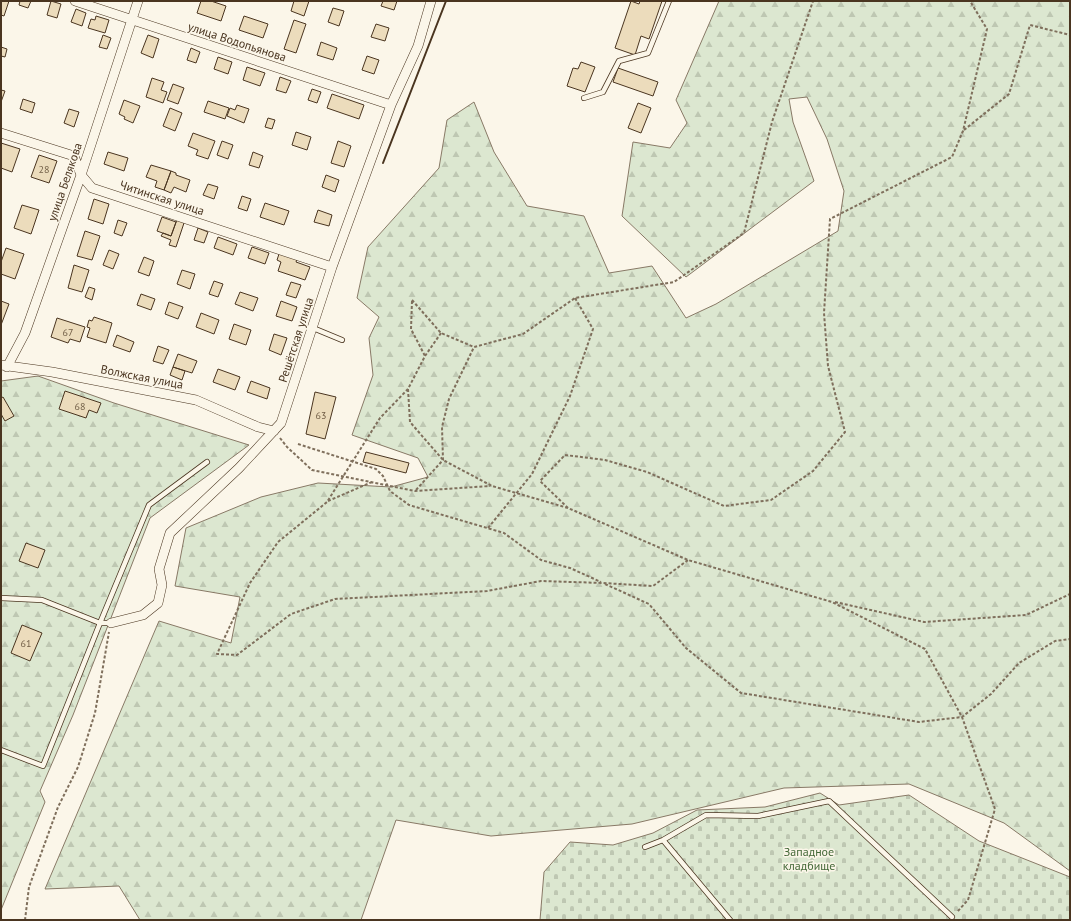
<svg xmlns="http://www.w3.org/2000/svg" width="1071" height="921" viewBox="0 0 1071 921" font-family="'PT Sans',sans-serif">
<defs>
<pattern id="forest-firs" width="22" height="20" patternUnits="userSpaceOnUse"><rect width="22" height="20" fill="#dce7d0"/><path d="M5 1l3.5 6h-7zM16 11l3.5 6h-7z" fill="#bec7b2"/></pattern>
<pattern id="cemetery-stones" width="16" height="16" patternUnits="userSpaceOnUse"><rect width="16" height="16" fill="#dce7d0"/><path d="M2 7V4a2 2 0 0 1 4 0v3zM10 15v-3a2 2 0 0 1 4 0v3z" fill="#bec7b2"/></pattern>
</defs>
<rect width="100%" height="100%" fill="#fbf6e9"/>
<!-- forest -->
<path fill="url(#forest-firs)" stroke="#887966" d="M 719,1 L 1070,1 L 1070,871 L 1004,823 L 909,784 L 784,788 L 632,824 L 491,836 L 396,820 L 361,920 L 140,920 L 119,886 L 45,889 L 159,621 L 231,643 L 240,597 L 175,586 L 186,528 L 261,497 L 318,483 L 391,487 L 428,477 L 418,458 L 352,435 L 373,375 L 369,338 L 379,317 L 357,298 L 368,247 L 439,168 L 447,120 L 474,102 L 494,152 L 527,206 L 584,216 L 609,273 L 652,266 L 686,318 L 716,304 L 838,231 L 844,191 L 827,139 L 807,97 L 789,99 L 793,122 L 814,181 L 686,277 L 622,216 L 633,142 L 670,148 L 687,123 L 676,100 Z
M 38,376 L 114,403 L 249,445 L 150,518 L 73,715 L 40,791 L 45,802 L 1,910 L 1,381 Z"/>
<!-- cemetery -->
<path fill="url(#cemetery-stones)" stroke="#887966" d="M 820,793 L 839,805 L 909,795 L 979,841 L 1070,877 L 1070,920 L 540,920 L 544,872 L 570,842 L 613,845 L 653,833 L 697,810 L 765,807 Z"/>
<!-- building -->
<path fill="#ecdcbc" stroke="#4a3520" d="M 1,1 L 9,1 L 4,16 L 1,15 Z
M 20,1 L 31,1 L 28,8 L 19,5 Z
M 51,1 L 61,4 L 57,18 L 47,15 Z
M 201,1 L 211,1 L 226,6 L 221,21 L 197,13 Z
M 294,1 L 309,1 L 304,16 L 291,11 Z
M 383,1 L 397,1 L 394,10 L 381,6 Z
M 631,1 L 639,4 L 640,1 L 662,1 L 649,39 L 641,36 L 635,55 L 615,48 Z
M 333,8 L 344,11 L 339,26 L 328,22 Z
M 76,9 L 86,13 L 82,26 L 71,22 Z
M 96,16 L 109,20 L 105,33 L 88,28 L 91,19 L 95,20 Z
M 244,16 L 268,24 L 263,38 L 239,30 Z
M 294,20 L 306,24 L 296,53 L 284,49 Z
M 376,24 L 389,28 L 385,41 L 371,37 Z
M 103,35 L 111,38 L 107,49 L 99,47 Z
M 148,35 L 159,39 L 153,58 L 141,53 Z
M 321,42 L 337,48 L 333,60 L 317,55 Z
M 1,47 L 7,49 L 5,57 L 1,56 Z
M 191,48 L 200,52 L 196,63 L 187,60 Z
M 367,56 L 379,60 L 374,74 L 362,70 Z
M 218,57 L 232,62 L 228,74 L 214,69 Z
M 581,62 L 595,67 L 585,92 L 567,86 L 573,68 L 578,69 Z
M 247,67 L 265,73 L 260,86 L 243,80 Z
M 618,68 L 658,82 L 653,96 L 613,82 Z
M 280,77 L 291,81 L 286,93 L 276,90 Z
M 152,78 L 164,82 L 161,90 L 167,92 L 163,103 L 146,97 Z
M 173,84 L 184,88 L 178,104 L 167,100 Z
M 312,89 L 321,92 L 317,103 L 308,100 Z
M 1,90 L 5,91 L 1,102 Z
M 332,94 L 364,105 L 359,119 L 327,108 Z
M 23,99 L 35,103 L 32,113 L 20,109 Z
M 124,100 L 140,106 L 133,123 L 124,119 L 125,117 L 119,114 Z
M 208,101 L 229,108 L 225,119 L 204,112 Z
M 638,103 L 651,108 L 641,133 L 628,128 Z
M 237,105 L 249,109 L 244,123 L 227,116 L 230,108 L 235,110 Z
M 170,108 L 182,113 L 175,131 L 163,126 Z
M 69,109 L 79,112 L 74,127 L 64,123 Z
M 268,118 L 275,120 L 272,129 L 265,127 Z
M 296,132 L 311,137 L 307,150 L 292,145 Z
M 193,133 L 215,141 L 208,159 L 196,155 L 198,150 L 188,146 Z
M 222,141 L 233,145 L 228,159 L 217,155 Z
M 338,141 L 351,146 L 344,167 L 331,163 Z
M 1,143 L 20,149 L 12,172 L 1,168 Z
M 108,152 L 128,158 L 124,171 L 104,164 Z
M 253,152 L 263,156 L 259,168 L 249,165 Z
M 39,155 L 57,161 L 49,183 L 31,177 Z
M 151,165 L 171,171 L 164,190 L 155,187 L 157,181 L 146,177 Z
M 171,171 L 176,173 L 176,175 L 190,180 L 186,192 L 174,187 L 171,193 L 164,190 Z
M 326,175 L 339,180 L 335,192 L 322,187 Z
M 208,184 L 218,187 L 214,199 L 203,195 Z
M 242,196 L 251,199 L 247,211 L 238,208 Z
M 94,199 L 109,204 L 103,224 L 88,219 Z
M 265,203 L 289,211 L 284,225 L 260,217 Z
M 22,205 L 39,210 L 31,234 L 14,228 Z
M 318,210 L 332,215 L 329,226 L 314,222 Z
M 162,217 L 176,222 L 171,236 L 157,231 Z
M 178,217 L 185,220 L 176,247 L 169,245 L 171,240 L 161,236 L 163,233 L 171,236 Z
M 118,220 L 127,223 L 122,236 L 114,233 Z
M 198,228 L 208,232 L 204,243 L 194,240 Z
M 85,231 L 100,236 L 92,260 L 77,256 Z
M 218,237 L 237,244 L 233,255 L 214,248 Z
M 252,247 L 269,253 L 265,264 L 248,258 Z
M 6,248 L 24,254 L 15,279 L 1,274 L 1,262 Z
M 109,250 L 119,254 L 113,269 L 103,265 Z
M 280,251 L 298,257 L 296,262 L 310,267 L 305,280 L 278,271 L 281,262 L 277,260 Z
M 144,257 L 154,261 L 149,276 L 138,272 Z
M 74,265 L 89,270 L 82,292 L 68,288 Z
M 182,270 L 195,274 L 190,289 L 177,284 Z
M 214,281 L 223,284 L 218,297 L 209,294 Z
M 291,282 L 301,285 L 296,298 L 286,295 Z
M 89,287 L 95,289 L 92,300 L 85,297 Z
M 240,292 L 258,298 L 253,311 L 235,304 Z
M 141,294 L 155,299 L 151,310 L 137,305 Z
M 1,301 L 9,304 L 1,325 Z
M 281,301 L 297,307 L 292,321 L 276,316 Z
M 169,302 L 183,307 L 178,319 L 165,314 Z
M 201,313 L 219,320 L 214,334 L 196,327 Z
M 94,317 L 112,323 L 106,343 L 87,337 L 90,328 L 87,327 L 89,320 L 92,321 Z
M 57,318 L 85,327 L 80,342 L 70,339 L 68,343 L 51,337 Z
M 234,324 L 251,330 L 246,345 L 229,339 Z
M 274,334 L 287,338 L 281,355 L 269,350 Z
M 117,335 L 134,342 L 130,352 L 113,346 Z
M 158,346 L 169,350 L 163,364 L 153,361 Z
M 178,354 L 197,361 L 192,373 L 173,367 Z
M 173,367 L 185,371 L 182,380 L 170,375 Z
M 218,369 L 240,377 L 235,390 L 213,382 Z
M 251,381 L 270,388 L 267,399 L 247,392 Z
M 65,391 L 101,403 L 97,413 L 89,410 L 86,418 L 59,409 Z
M 315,392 L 336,397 L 325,439 L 306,434 Z
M 3,397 L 14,416 L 5,421 L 1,414 L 1,398 Z
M 366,452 L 409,463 L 406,473 L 363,462 Z
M 26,543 L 45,550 L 38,568 L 19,561 Z
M 22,625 L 42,633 L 30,661 L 11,653 Z"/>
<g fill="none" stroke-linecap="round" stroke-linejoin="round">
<defs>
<path id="lane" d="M 584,98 L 603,92 L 619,61 L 648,53 L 669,1
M 313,328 L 342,340
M 1,598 L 42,600 L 100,623 L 111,623
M 1,750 L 43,766 L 100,623 L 149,505 L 207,462
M 663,840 L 730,920
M 645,847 L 663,840 L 706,815 L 758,816 L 829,801 L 952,917"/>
<path id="street" d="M 75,1 L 391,105
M 1,133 L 74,156 L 81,175 L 92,188 L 332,267
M 1,365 L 52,372 L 196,400 L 258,427 L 274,431
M 7,367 L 25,333 L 81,175 L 138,1
M 111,623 L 143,615 L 158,603 L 162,585 L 159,569 L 170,533 L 239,468 L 281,423 L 332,267 L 391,105 L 418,46 L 431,1"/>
</defs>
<!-- lane casing -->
<use href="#lane" stroke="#4a3520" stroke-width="6"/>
<!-- street casing -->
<use href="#street" stroke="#4a3520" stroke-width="10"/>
<!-- path -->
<path stroke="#7f6f5c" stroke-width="2" stroke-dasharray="3 2" stroke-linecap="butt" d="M 964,130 L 1009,94 L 1030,25 L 1070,35
M 412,300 L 441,333 L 474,347 L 523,334 L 575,298 L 674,282 L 744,233 L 772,122 L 813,1
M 412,301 L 411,329 L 425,356
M 441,333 L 425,356 L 408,389 L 380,418 L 327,502 L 278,542 L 250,583 L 217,654 L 237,655 L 291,614 L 335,599 L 487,591 L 541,581 L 603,583 L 653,586 L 688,560
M 408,389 L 410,422 L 443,460 L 492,486 L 568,508 L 688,560 L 832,602 L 925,649 L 962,717 L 995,809 L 968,900 L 957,912
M 280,438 L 287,447 L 312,470 L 415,491 L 490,486
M 298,444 L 376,469 L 383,476 L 390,491 L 409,505 L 504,533 L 541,560 L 570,568 L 601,582
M 416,490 L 443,460 L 442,427 L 449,399 L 474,347
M 328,501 L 372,482
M 568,508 L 540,481 L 565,455 L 605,460 L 647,472 L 724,506 L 771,500 L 813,471 L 845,432 L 828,366 L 824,313 L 830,219 L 952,157 L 963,131 L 987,29 L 970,1
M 488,528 L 532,474 L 570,396 L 593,329 L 575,298
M 605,584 L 649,604 L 686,648 L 741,693 L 919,722 L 962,717 L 991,694 L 1019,663 L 1055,641 L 1070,639
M 835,602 L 924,622 L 1026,615 L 1070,594
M 25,920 L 29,887 L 58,807 L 78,767 L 95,713 L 109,632"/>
<!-- lane -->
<use href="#lane" stroke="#fbf6e9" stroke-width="4.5"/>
<!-- street -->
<use href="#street" stroke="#fbf6e9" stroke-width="9"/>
<!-- wall -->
<path stroke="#4a3520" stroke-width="2" d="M 383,163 L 446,1"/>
</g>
<g text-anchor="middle" stroke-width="3" stroke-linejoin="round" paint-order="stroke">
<!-- number labels -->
<g font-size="10" fill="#725f47">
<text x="44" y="173">28</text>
<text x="68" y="336">67</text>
<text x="80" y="410">68</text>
<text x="321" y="419">63</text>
<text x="26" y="647">61</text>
</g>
<!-- street labels -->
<g font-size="12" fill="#4a3520" stroke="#fbf6e9">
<text transform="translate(237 42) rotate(18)" y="4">улица Водопьянова</text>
<text transform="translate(65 182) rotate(-71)" y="4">улица Белякова</text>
<text transform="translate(162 198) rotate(18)" y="4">Читинская улица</text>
<text transform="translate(296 340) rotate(-72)" y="4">Решётская улица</text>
<text transform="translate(142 377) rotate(11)" y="4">Волжская улица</text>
</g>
<!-- park labels -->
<g font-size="12" fill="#436837" stroke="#fbf6e9">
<text x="809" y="856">Западное<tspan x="809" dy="14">кладбище</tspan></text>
</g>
</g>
<!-- border -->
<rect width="1071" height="921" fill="none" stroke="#4a3520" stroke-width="4"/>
</svg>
